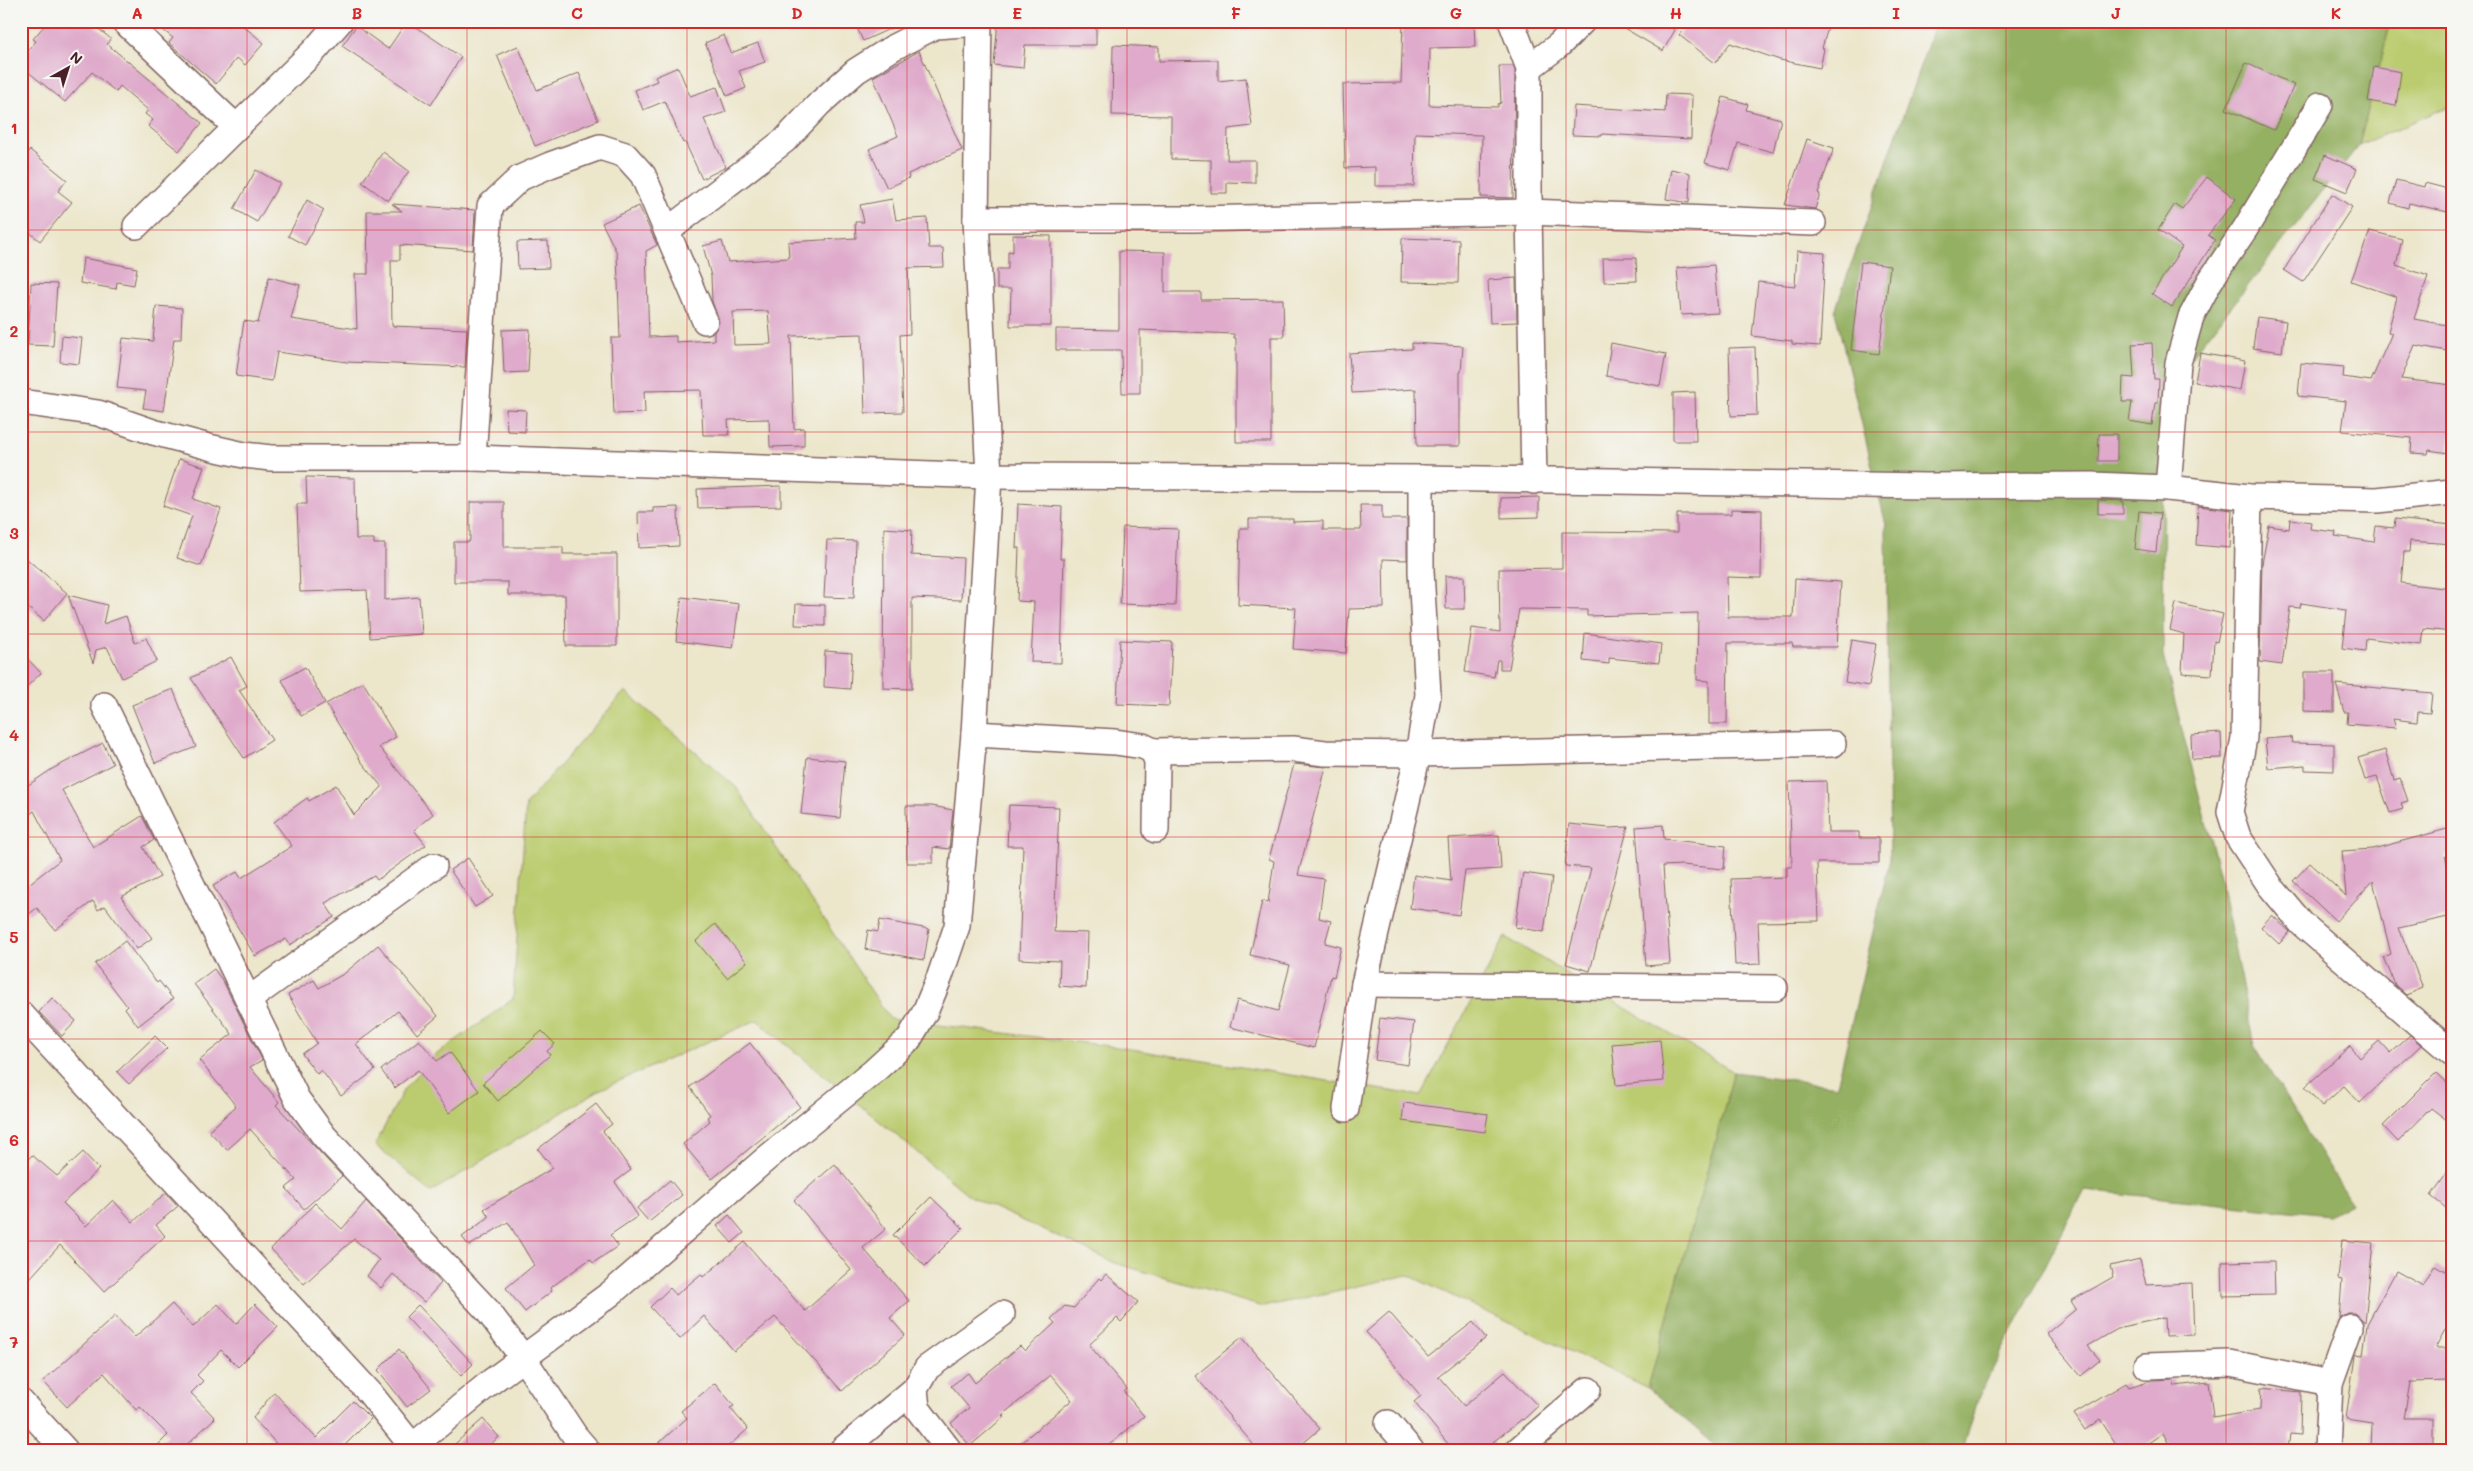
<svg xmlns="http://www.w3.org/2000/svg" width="2473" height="1471" viewBox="0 0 2473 1471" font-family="Mali,sans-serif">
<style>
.green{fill:#bbcc6f;stroke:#82764d}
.forest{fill:#94b062;stroke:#6f6846}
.building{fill:#dfaacb;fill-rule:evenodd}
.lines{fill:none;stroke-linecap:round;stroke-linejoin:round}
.minor-casing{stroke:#836563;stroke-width:28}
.minor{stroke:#fff;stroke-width:25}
.grid{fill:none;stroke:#d62828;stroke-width:1;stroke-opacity:0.55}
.neatline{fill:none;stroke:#d62828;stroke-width:2}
.grid-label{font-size:16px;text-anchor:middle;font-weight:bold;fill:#d62828}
</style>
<rect width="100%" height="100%" fill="#f6f6f2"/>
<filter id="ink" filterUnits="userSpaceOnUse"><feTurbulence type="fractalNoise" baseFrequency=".02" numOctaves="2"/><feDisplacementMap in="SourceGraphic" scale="10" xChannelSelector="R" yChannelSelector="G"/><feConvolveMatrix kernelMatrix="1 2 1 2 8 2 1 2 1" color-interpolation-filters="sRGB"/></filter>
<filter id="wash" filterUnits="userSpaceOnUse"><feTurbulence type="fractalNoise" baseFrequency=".0096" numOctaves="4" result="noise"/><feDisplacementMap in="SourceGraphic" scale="20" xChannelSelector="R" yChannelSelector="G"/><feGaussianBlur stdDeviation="1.12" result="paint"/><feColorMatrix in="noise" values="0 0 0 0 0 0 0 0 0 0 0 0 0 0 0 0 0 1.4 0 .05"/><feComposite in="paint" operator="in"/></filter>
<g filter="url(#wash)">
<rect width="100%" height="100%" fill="#ece6cb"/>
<!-- green -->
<g class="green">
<path d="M2391,21h61v84l-93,40z"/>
<path d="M625,691l111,96 154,232 227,28 304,49 84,-159 229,135 -86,316 -240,-113 -145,32 -148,-44 -144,-66 -214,-177 -158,70 -168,102 -56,-47 29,-56 33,-35 76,-55 13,-195z"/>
</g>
<!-- forest -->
<path class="forest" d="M1936,21h455l-32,124 -195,247 -1,264 57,220 34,170 97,157 -22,12 -245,-25 -105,206 -16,54h-242l-73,-62 86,-316 103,14 53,-227 -4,-334 -51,-214z"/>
<g id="blocks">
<!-- building -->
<g class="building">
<path d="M48,21h41l22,18 -4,5 95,79 -23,28 -31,-25 5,-6 -8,-6 3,-4 -28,-24 -4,6 -24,-20 -27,30 -44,-36v-6l15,-19 -3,-2z"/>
<path d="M152,21h85l27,22 -19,22 -8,-7 -21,26 -47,-41 4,-5z"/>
<path d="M407,21l54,36 -30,48 -89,-59 14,-20 32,23z"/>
<path d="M854,21h53l-44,20z"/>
<path d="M998,21h98v24h-71l-2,23 -29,-3z"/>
<path d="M1403,21h71l1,26 -45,1 -1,57 69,2v-3l3,-1 -2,-37h14l2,5 -2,127 -32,-1 1,-62 -67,-2 -1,53h-39v-19l-30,1 -2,-84 58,-1z"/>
<path d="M1612,21h48l15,9 -12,21z"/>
<path d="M1690,21h140l-8,27 2,1 -4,19 -40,-8 -50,-17 -15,20 -36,-28z"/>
<path d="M724,35l7,18 27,-10 7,19 -26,9 7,17 -19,8 -22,-53z"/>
<path d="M1113,45l46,2v14l59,-1v21l28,-3 6,48 -24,3 -1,31h28v23l-28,-1v11h-16v-33l-40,-1v-43l-59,-1z"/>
<path d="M518,46l19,44 42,-17 19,47 -63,26 -38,-91z"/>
<path d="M919,51l43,99 -54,24 1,4 -22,10 -18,-39 29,-13 -25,-59z"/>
<path d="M2246,63l48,22 -20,45 -48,-21z"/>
<path d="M678,67l12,29 27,-9 9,25 -22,7 22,48 -24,12 -17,-37 -2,1 -18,-42 -22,9 -8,-20 22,-9 -2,-4z"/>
<path d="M2374,67l27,5 -5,34 -28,-5z"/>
<path d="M1666,94l26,1 -1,44 -89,-5v2l-30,-1 2,-29 91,6z"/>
<path d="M1723,97l25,7 -2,6 35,9 -8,33 -35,-9 -8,27 -25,-7z"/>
<path d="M1807,139l27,9 -16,45 2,1 -5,15 -30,-4z"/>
<path d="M30,150l37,30 -9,11 14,11 -32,39 -19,-16v-65z"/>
<path d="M383,152l26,19 -21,30 -26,-19z"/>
<path d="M2325,155l32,14 -10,23 -32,-13z"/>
<path d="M1671,169l19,4 -1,30 -23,-4z"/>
<path d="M256,170l24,13 -23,39 -23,-13z"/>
<path d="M2207,177l29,22 -28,36 7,5 -43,67 -20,-13 30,-47 -24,-17 17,-26 7,5z"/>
<path d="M2396,180l28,7 1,-4 27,7v23l-43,-10 -1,5 -18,-5z"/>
<path d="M2332,194l20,13 -49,75 -19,-12z"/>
<path d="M892,199l4,21 31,-2 2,30h14l1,19 -36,1 2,66 -10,1 3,77 -38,1 -3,-79 -71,2 3,93 10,-1v18l-34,1 -1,-28 -41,1 1,15h-26l-2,-45 -57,1 1,22 -31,1 -3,-76h9l-3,-85 -15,-30 37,-17 18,39 -11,6 3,86 27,-1v6l38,-2v-8l5,-10 -7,-21 -1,-25 -8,-30 19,-5 6,21 61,-4 -1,-16 68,-4 -1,-16h9l-4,-17zM768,311l3,33 -37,1 -1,-33z"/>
<path d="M307,200l17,10 -19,35 -17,-9z"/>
<path d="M392,204l83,6 -2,40 -73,-5v15h-9l1,66 75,3 -2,38 -118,-5 -70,-10 -5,29 -36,-5 8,-55 14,2 11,-46 31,8 -9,34 66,10 -2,-55h13l-1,-63h35z"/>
<path d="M2370,231l32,8 -6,26 32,11 -14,43 38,7v26l-37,-7 -14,34 51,6v41l-4,27 -19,-3 -1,4 -17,-1 1,-15 -70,-7 4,-30 -48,-5 3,-33 43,4 -1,10 28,4 21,-48 -4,-1 9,-35 -46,-16z"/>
<path d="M1013,235l38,1v90h-41l1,-37h-14v-20h11v-18l5,1z"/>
<path d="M1402,238l57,2 -1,43 -57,-1z"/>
<path d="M548,241l1,27 -31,1 -1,-27z"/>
<path d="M1119,251l46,1v40h36v8l82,-1 1,38h-13v105h-35v-104h-2v-4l-94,-4v63h-18l-1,-43h-65v-21l63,1z"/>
<path d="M1797,251l28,2 -5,93 -28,-2v-3l-40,-5 6,-54 37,4z"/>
<path d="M83,258l54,10 -3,17 -17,-3 -1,7 -36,-6z"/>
<path d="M1603,258h33l1,23 -33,1z"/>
<path d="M1861,262l29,4 -11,88 -28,-4z"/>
<path d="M1714,265l4,48 -37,2 -4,-47z"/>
<path d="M1516,278l1,44 -27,1 -2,-43z"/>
<path d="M31,283l26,1 -4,62 -25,-1z"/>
<path d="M156,306l26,2 -1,31h-7l-10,72 -21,-3 3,-17 -29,-3 6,-50 30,3z"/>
<path d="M2257,317l29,4 -4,31 -29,-4z"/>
<path d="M530,329l-2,43 -24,1 -2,-43z"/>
<path d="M62,336l20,2 -3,26 -19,-2z"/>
<path d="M1412,343l51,3 -2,26h-1v74h-43l-1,-57 -64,4 -3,-40 63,-4z"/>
<path d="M1611,343l55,11 -6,32 -54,-10z"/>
<path d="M2152,343l2,36h5l-1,24h-3l-3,22 -23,-4 3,-19h-10l1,-25 11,1 -2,-34z"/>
<path d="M1755,347l2,68 -26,1 -2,-68z"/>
<path d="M2200,353l45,8 -5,29 -45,-8z"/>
<path d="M1695,392l1,49h-23v-48z"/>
<path d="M506,409l20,1 -1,22 -18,-1z"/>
<path d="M2099,434h18v27h-19z"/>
<path d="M179,459l25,8 -11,32 28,10 -20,57 -24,-8 15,-42 -29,-10z"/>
<path d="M306,477l49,1 1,61h18v5h11v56l34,-3 3,37 -52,4 -3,-48 -67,2 -3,-88h10z"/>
<path d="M781,486v20l-83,2 -1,-19z"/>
<path d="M1539,497v20l-38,1v-20z"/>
<path d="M2098,500l25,1v13h-25z"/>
<path d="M470,502h34v45h59v7h54v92h-51l-1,-51h-57v-13h-54v-40h15l1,-3z"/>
<path d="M1018,504l44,3 -2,52h4l-3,104 -30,-1 3,-60 -17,-1 2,-53h-3z"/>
<path d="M1360,505h22v14h25v41l-24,-1 1,49 -35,1 -3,44 -53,-4 3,-41 -58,-3 2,-77h9v-9h44v3l30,-1v9h38z"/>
<path d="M2198,506l34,4 -2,38 -34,-3z"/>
<path d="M678,507l1,39 -40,2 -1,-36h15v-4z"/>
<path d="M1731,509l31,1 -1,68 -34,-1 1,40h65l2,-38 46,3 -4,65h-44l-1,-4h-64l-1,81h-18v-43l-12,-1 1,-67 -111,3v-6l-68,-1 -10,60h-9v-9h-3l-3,17 -29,-5 7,-44 28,4 -1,-63 63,-1v-36l115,1v-19h54z"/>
<path d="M2139,511l21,2 -4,39 -21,-3z"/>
<path d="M2290,519l21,3 -1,7 26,3 -1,4 39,6 2,-16 18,2 1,-9 57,6v19l-42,-3 -1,11h-5l-3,31 51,6v43l-28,-3 -2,16 -56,-7 -1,13 -23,-3 4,-38 -45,-7 -1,5 -10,-1 -8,58 -22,-3 2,-98 7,-38 20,3z"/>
<path d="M1123,527l55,2 -3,77 -55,-2z"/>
<path d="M884,528l28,2 -1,25 52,3 -2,42 -49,-2v91l-29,-1z"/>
<path d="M827,540l29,1 -2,57 -30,-1z"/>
<path d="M21,554l46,39 -23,28 -23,-19z"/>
<path d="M1445,576h19l1,33h-19z"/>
<path d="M68,595l39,10 -4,19 23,-8 9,27 11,-5 11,23 -35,17 -15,-31 -11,3 -3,13z"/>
<path d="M682,597l57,7 -6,44 -57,-7z"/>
<path d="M2176,603l47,11 -6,28 -3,-1 -2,34 -30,-2 2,-39 -14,-4z"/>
<path d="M796,604l29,1v21l-30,-1z"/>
<path d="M1585,633l76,11 -2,19 -50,-5v6l-26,-3z"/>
<path d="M1120,640l52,2 -3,64 -52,-2z"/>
<path d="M1852,640l24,4 -7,42 -24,-4z"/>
<path d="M825,651l27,2 -2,36 -26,-2z"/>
<path d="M21,652l20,21 -20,19z"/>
<path d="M231,657l16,29 -8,4 33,50 -28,18 -53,-80z"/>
<path d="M305,667l20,36 -24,13 -19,-36z"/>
<path d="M2304,672h30v40l-30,-1z"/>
<path d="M363,682l33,55 -17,10 54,67 -19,16 12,15 -49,35 -3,-4 -49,27 9,14 -44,28 -4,-6 -31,17 -42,-70 24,-14 4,6 51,-32 -18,-24 33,-24 2,3 27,-16 18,30 28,-28 -21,-26 -35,-57z"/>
<path d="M2336,684l96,9 -2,20 -12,-1 -1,10 -24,-3 3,9 -49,-4 1,-12h-4z"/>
<path d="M173,689l23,58 -41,16 -23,-58z"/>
<path d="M2221,733l1,25 -30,1 -1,-24z"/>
<path d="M2291,737l1,6 42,1v27l-29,-1v-5l-37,3 -3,-29z"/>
<path d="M103,743l10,21 -51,26 31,57 49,-31 12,24 -11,7 17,30 -39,20 31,41 -15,11 -32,-43 -7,4 -5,-9 -38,29 -18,-22 -8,6 -8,-9v-15l39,-30 -26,-49 -4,3 -9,-13v-11l31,-21z"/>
<path d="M2385,750l9,30 6,-2 8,23 -7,2 2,6 -13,4 -13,-36 -12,3 -7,-22z"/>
<path d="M807,757l38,4 -5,57 -39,-4z"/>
<path d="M1294,764l32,3 -28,108 26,4 -5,39 12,3 -6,22 16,4 -7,30 -3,-1 -17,72 -84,-21 7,-27 41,11 12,-46 -40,-10 12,-54 6,2 6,-42 -5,-2z"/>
<path d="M1826,781l2,51h31v6h20v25h-62l2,58 -61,1 2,42 -25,1 -4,-86 56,-2v-10h5l-3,-85z"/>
<path d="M1009,805l50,2 -5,125 34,1 -2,55 -27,-2 1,-25 -41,-2 4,-113h-16z"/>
<path d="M906,806h26l21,4 -4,39 -16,-2v16h-26z"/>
<path d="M1569,824l40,4 19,-1 -38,144 -24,-7 25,-96 -26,-2z"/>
<path d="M1663,825l1,14 62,7 -2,23 -42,-4 -19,1 7,98 -24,2 -10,-139z"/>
<path d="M2447,829l5,26 -7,1 7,27v33l-53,12 24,60 -17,7 -11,-10 -11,-28 7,-3 -18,-73 -37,40 -43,-40 17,-18 36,33 -4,-45 31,-2z"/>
<path d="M1499,835l2,34 -36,2 -6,44 -49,-7 4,-33 37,6 -3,-43z"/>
<path d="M468,858l25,38 -18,11 -25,-37z"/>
<path d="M1523,873l29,4 -8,55 -29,-5z"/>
<path d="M2272,915l18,17 -11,12 -18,-17z"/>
<path d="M880,920l49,9 -5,31 -59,-11 3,-19 10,2z"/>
<path d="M715,924l32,38 -20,16 -31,-37z"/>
<path d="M125,941l32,42 2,-2 14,18 -35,27 -13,-18 2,-2 -32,-42z"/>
<path d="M378,945l60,71 -21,18 -19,-23 -42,33 19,26 -34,26 -20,-26 -4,4 -15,-20 15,-11 -29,-48 26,-15 5,8 26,-15z"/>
<path d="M214,969l10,14 38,77 -12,7 29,35 -3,3 66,71 -38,33 -18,-21 10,-8 -46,-51 -23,21 -18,-19 27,-25 -37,-46 33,-26 -38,-50z"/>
<path d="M52,998l24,23 -14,15 -23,-24z"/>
<path d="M1380,1018l34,4 -6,43 -33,-5z"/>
<path d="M542,1031l13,13 -8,7 3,4 -52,46 -15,-18z"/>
<path d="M2410,1035l11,10 -61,58 -16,-17 -22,20 -17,-19 45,-41 10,12 19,-17 11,12z"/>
<path d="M155,1036l12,12 -38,36 -12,-12z"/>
<path d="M419,1040l18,21 13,-9 29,39 -30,22 -31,-43 -23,18 -14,-18z"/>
<path d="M1660,1040l4,41 -48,4 -4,-41z"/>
<path d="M750,1043l50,64 -88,72 -29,-35 27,-23 -3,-4 3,-2 -20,-28z"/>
<path d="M2436,1073l16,15v36l-21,-16 -33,34 -15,-16z"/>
<path d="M1404,1103l84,11 -3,18 -83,-11z"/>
<path d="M596,1104l16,20 -9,7 28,39 -16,12 23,34 -28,19 8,11 -25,17 -3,-4 -40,29 2,3 -27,21 -19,-24 28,-23 -26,-43 -39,24 -7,-9 27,-20 -5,-8 69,-41 -15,-19z"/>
<path d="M83,1152l16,17 -36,34 23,23 27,-26 20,22 33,-29 12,13 -22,19 9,11 -61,56 -44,-47 -39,43v-120l11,-13 25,21z"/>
<path d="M835,1164l51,65 -23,19 46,53 -19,17 15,17 -63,56 -67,-74 -41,34 -30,-35 -24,23 -30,-32 20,-19 6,7 25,-21 2,3 42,-35 60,69 46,-41 -57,-70z"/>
<path d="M2452,1166v47l-21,-17z"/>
<path d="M670,1180l12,15 -33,27 -12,-14z"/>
<path d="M931,1197l32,31 -38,38 -32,-31z"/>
<path d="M366,1201l75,82 -17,19 -31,-28 -12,14 -14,-12 12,-16 -25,-21 -50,45 -33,-35 44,-46 27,26z"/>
<path d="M729,1215l15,18 -12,10 -15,-17z"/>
<path d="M2342,1240l31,3 -8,79 -11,-9h-7l-8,5 3,-38 -4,-1z"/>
<path d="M2140,1259l6,26 46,-2 2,52 -29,1 -1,-18 -43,9 -33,19 12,14 -19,16 -35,-42 30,-25 -5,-8 42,-24 -3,-11z"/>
<path d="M2274,1261l1,34 -52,1 -1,-34z"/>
<path d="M2435,1265l17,10v42l-17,31h17v33l-42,1 -6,36h29v30l-42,-1v3h-20l1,-27 -26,-4 9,-63 1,-2 7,1 4,-31 29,-53 27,15z"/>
<path d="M1106,1274l32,28 -17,20 -4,-4 -28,27 38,44 -3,3 20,24 -41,34h-91l60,-50 -21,-25 -49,40 2,2 -34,29 -19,-23 18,-15 -18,-22 17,-13 7,10 45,-37 5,5 30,-28 -4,-4 14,-13 9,2 25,-30 2,2z"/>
<path d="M172,1304l21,23 25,-23 18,20 19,-20 23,23 -40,40 -17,-17 -24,25 6,6 -12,12 24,25 -34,32h-28l15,-15 -28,-28 -4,3 -32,-37 -37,34 -24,-26 72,-65 20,21z"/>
<path d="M418,1305l55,59 -12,12 -55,-59z"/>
<path d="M1389,1312l39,45 45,-35 13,16 -48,38 26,30 41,-34 33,34 -15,14 -1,-1 -29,23 6,8h-46l-39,-48 7,-6 -55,-64z"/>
<path d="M1242,1337l78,92 -25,21h-37l-63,-74z"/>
<path d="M399,1349l32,40 -24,18 -29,-37z"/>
<path d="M2173,1379l2,7 34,-4 4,36 47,-8 1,-22 40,4 -1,43 -10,-1 -2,16h-116l-9,-17 -25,17h-18l-20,-31 -15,11 -11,-16 52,-31 3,4 23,-7z"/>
<path d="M715,1383l19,23 -4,2 18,21 -24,21h-33l-5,-7 -8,7h-27l36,-32 -6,-7z"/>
<path d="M274,1392l42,46 37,-37 18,18 -31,31h-58l-29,-32z"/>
<path d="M483,1419l16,18 -15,13h-36z"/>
</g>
</g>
</g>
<g filter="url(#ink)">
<use href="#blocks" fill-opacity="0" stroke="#836563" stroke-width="1"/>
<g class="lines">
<!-- minor casing -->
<g class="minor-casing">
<g id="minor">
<path d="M124,21l112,106"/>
<path d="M1511,21l18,47v144l5,269"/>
<path d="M1529,68l30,-23 24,-24"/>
<path d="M976,219h217l336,-7 284,11"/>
<path d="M136,226l178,-175 26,-30"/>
<path d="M667,231l118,-91 35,-37 36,-32 38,-24 41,-21 44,-3"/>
<path d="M21,402l77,11 55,19 60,16 31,7 27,3h202l516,18 432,2 505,8 166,-1 76,3 81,9 128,3 75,-8"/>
<path d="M473,458l17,-252 30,-28 30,-13 50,-18 25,8 18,20 62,146"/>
<path d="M2168,488l10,-125 13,-46 19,-36 35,-52 75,-124"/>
<path d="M2249,497l-5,241 -14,74 8,25 33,50 31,37 150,129"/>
<path d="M104,705l193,394 27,37 163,174 37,49 51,77 12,14"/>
<path d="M974,734l141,8 28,4 10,5 4,10 -1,69"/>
<path d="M1153,751l140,-2 32,4 93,1 415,-10"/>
<path d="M1364,984l411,4"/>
<path d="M248,1000l186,-134"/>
<path d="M21,1014l348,378 43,54"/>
<path d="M1346,1109l18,-125 54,-230 10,-59 -7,-124v-93"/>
<path d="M2147,1366l83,-3 100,20"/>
<path d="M21,1402l44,48"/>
<path d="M1388,1423l23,27"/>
<path d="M408,1450l84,-69 118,-87 157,-136 106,-86 36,-33 16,-27 15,-36 17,-50 17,-192 15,-258 -13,-257 3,-198"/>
<path d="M842,1450l73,-61"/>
<path d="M949,1450l-32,-42 -2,-19 12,-21 75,-54"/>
<path d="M1518,1450l70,-60"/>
<path d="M2327,1450l3,-67 20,-56"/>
</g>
</g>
<!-- minor -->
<use href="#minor" class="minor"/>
</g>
</g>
<!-- grid -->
<path class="grid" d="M247,21v1429M467,21v1429M687,21v1429M907,21v1429M1127,21v1429M1346,21v1429M1566,21v1429M1786,21v1429M2006,21v1429M2226,21v1429M21,230h2431M21,432h2431M21,634h2431M21,837h2431M21,1039h2431M21,1241h2431"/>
<!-- margin -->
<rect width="2473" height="1471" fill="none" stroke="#f6f6f2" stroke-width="55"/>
<!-- north arrow -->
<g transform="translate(68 68) rotate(39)" stroke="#f6f6f2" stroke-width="4" paint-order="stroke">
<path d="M0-4L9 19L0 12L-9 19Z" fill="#4a1f2b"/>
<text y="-8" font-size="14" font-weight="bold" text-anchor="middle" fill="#4a1f2b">N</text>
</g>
<rect x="28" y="28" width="2418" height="1416" class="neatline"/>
<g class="grid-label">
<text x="137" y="19">A</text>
<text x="357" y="19">B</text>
<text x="577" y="19">C</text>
<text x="797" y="19">D</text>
<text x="1017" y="19">E</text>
<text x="1236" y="19">F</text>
<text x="1456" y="19">G</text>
<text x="1676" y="19">H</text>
<text x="1896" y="19">I</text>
<text x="2116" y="19">J</text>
<text x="2336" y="19">K</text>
<text x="14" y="134">1</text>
<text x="14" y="337">2</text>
<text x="14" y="539">3</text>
<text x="14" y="741">4</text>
<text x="14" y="943">5</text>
<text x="14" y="1146">6</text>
<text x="14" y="1348">7</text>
</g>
</svg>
